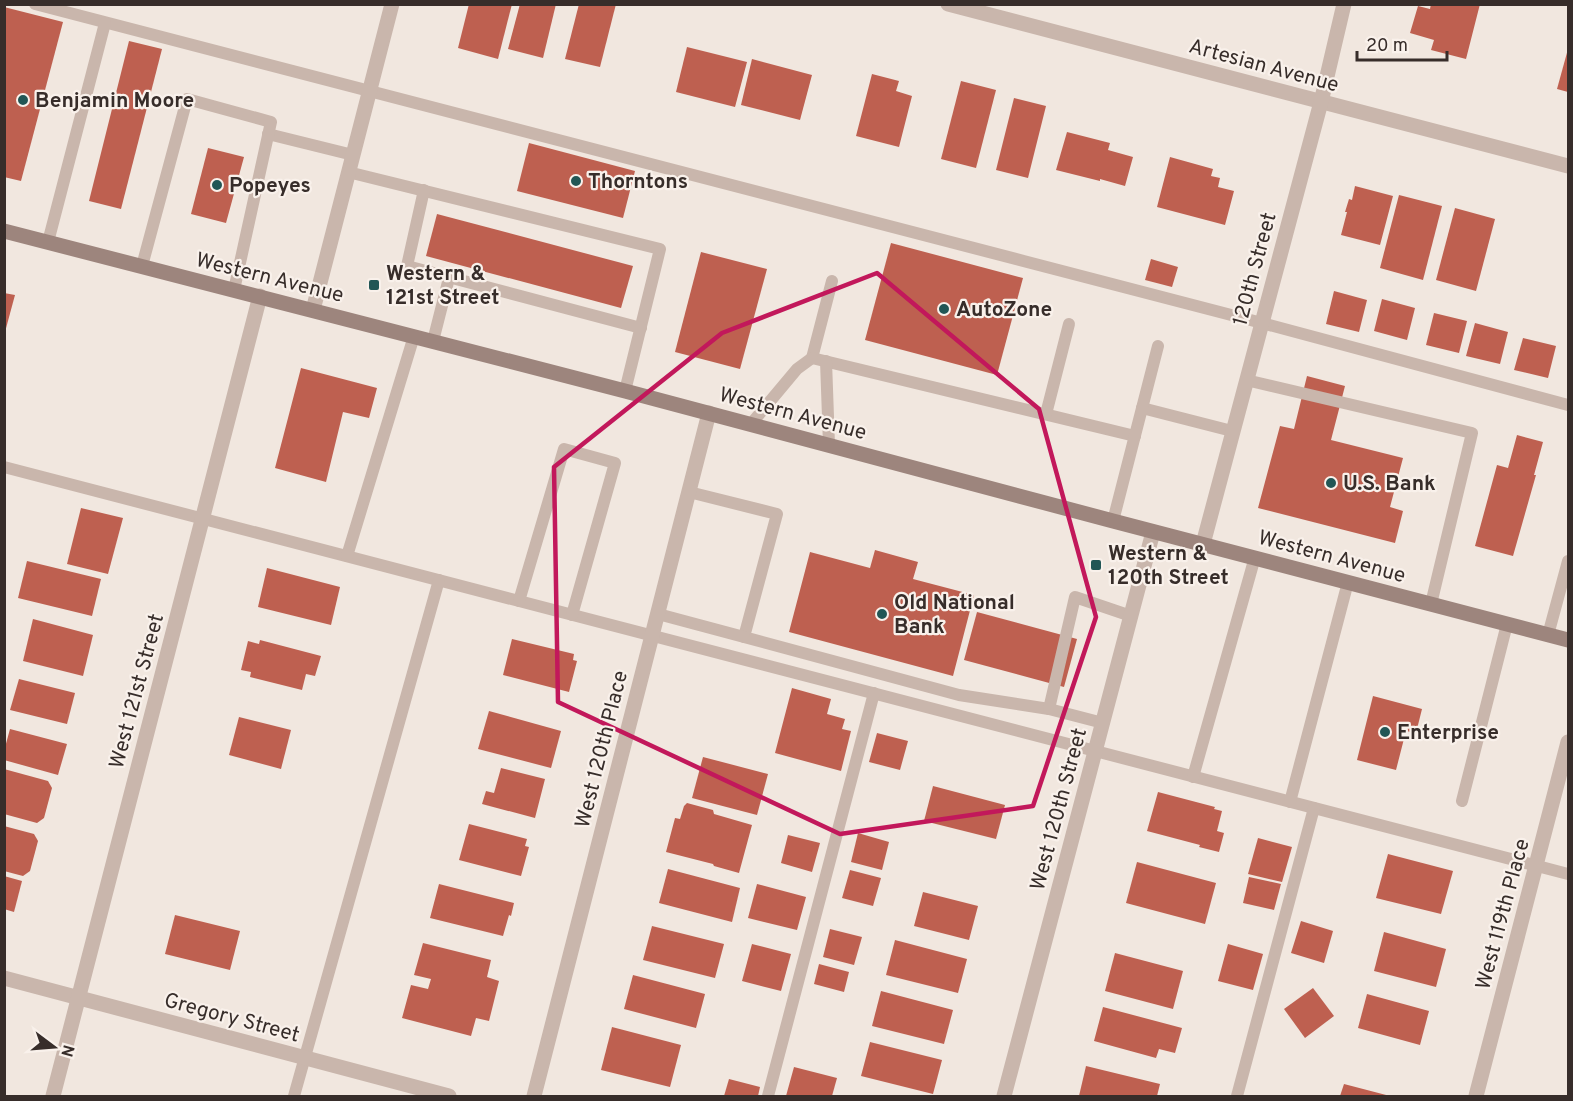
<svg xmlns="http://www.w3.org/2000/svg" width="1573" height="1101" viewBox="0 0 1573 1101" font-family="Overpass,sans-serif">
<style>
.building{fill:#be6050}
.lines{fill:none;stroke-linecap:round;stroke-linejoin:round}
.service{stroke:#c9b6ac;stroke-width:12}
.minor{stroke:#c9b6ac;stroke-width:15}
.secondary{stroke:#9d857d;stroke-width:15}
.marked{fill:none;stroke:#c2185b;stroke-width:4.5;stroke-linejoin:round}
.poi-dot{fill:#225655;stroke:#f9f1eb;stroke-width:2}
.labels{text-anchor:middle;stroke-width:4.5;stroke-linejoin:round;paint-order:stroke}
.street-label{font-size:21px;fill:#372d2a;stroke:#f9f1eb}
.poi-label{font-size:21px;font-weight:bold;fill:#372d2a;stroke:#f9f1eb;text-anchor:start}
</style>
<rect width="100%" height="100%" fill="#f1e7df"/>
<!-- building -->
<g class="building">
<path d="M469,4h43l-14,55 -40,-11z"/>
<path d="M520,4h36l-13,54 -35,-9z"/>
<path d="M579,4h37l-16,63 -35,-8z"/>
<path d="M1431,4h49l-14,55 -35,-9 3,-10 -24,-7 8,-27 12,3z"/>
<path d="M4,7l59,15 -42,159 -17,-4z"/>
<path d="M129,41l33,8 -41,160 -32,-8z"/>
<path d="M687,47l60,15 -12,45 -59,-15z"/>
<path d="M1568,49v43l-11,-3z"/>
<path d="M752,59l60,16 -12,45 -59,-15z"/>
<path d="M872,74l27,7 -3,10 16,5 -13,51 -43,-11z"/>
<path d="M961,81l35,9 -20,78 -35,-9z"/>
<path d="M1014,98l32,8 -18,72 -32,-8z"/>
<path d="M1067,132l43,11 -2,7 25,7 -8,29 -25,-7v2l-44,-11z"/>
<path d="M529,143l106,28 -12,47 -106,-27z"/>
<path d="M208,148l36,9 -18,66 -35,-9z"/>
<path d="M1170,157l43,12 -2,7 9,2 -2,9 16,4 -9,34 -68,-18z"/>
<path d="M1355,186l38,10 -13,49 -39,-10 6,-23h-2l4,-13 3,1z"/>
<path d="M1399,195l43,11 -19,74 -43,-12z"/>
<path d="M1455,208l40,11 -19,72 -40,-11z"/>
<path d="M437,214l196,52 -12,42 -195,-52z"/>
<path d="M891,243l132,35 -26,97 -132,-35z"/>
<path d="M701,252l66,17 -27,100 -65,-17z"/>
<path d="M1151,259l27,8 -6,20 -27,-7z"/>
<path d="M1334,291l33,9 -8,32 -33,-8z"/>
<path d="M4,293l11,2 -10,37h-1z"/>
<path d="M1382,299l33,9 -8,32 -33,-9z"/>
<path d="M1434,313l33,8 -8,32 -33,-8z"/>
<path d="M1475,323l33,9 -8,32 -34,-8z"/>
<path d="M1523,338l33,8 -8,32 -34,-8z"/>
<path d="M301,368l76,20 -8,30 -26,-6 -17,70 -51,-14z"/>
<path d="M1307,376l38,10 -14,54 72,18 -13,49 13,4 -8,32 -137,-35 22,-82 14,3z"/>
<path d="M1517,435l26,7 -9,33h2l-23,81 -38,-10 22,-81 11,3z"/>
<path d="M81,508l42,10 -15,56 -41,-10z"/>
<path d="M875,550l43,12 -5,17 61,16 -21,81 -164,-44 21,-80 60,16z"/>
<path d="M27,561l74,18 -9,37 -74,-18z"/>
<path d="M267,568l73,19 -9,38 -73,-18z"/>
<path d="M977,612l100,27 -13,48 -100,-27z"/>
<path d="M33,619l60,16 -10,41 -60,-15z"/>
<path d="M512,639l62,15 -1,6 4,1 -8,31 -66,-17z"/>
<path d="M260,640l61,16 -6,20 -9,-2 -4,16 -52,-13 1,-5 -10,-2 7,-29 11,3z"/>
<path d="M19,679l56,14 -8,31 -57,-14z"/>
<path d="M792,688l39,11 -4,15 18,5 -3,10 9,2 -10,40 -66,-18z"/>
<path d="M1373,696l49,13 -6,24 -10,-2 -10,39 -39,-10z"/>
<path d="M489,711l72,20 -10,37 -73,-19z"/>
<path d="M239,717l52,13 -10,39 -52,-14z"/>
<path d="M10,729l57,15 -9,31 -54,-15v-9z"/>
<path d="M877,733l31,8 -8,29 -31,-8z"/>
<path d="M703,757l65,17 -11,41 -65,-17z"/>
<path d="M501,768l44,11 -10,39 -53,-14 4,-13 8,2z"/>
<path d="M4,769l44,12 4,7 -8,30 -7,5 -33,-9z"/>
<path d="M933,786l72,19 -9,34 -72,-18z"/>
<path d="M1158,792l57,15 -1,2 8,2 -5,20 7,2 -5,19 -20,-5 1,-2 -53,-14z"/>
<path d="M687,803l26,7 1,4 38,11 -13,48 -25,-7 -1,-2 -47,-12 9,-34 5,1 4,-13z"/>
<path d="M469,824l58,15 -2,7 4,1 -8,29 -62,-16z"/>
<path d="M4,826l30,8 4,7 -8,30 -7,5 -19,-5z"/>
<path d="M858,833l31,9 -7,28 -31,-8z"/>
<path d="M788,835l32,8 -8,29 -31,-9z"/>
<path d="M1258,838l34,9 -10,35 -34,-8z"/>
<path d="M1388,854l65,17 -12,43 -65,-16z"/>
<path d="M1137,862l79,21 -11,41 -79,-21z"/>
<path d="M668,869l72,19 -8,34 -73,-19z"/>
<path d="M850,870l31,8 -8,28 -31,-8z"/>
<path d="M4,876l18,5 -8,31 -10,-3z"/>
<path d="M1249,877l32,7 -7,26 -31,-7z"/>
<path d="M439,884l75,19 -3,13 -2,-1 -6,21 -73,-18z"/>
<path d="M757,884l49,13 -9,33 -49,-12z"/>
<path d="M923,892l55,14 -9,34 -55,-14z"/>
<path d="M175,915l65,16 -10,39 -65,-16z"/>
<path d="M1301,921l32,10 -9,32 -33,-10z"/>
<path d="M652,926l72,18 -9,34 -72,-18z"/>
<path d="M830,929l32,8 -8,28 -31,-8z"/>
<path d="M1384,932l62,17 -10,38 -62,-16z"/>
<path d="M895,940l72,19 -9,34 -72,-18z"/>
<path d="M423,943l68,17 -4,17 12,4 -10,40 -13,-3 -5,18 -69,-18 9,-33 17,4 3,-10 -17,-4z"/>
<path d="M752,944l39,10 -10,37 -39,-10z"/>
<path d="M1228,944l35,10 -10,36 -35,-9z"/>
<path d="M1115,953l68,18 -10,38 -68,-18z"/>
<path d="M819,964l30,8 -5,20 -30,-8z"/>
<path d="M633,975l72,19 -9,34 -72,-19z"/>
<path d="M1313,988l21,28 -29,22 -21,-29z"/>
<path d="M881,991l72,19 -9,34 -72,-18z"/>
<path d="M1367,994l62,17 -9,34 -62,-17z"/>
<path d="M1103,1007l79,21 -7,25 -16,-4 -3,9 -62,-17z"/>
<path d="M612,1027l69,18 -11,42 -69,-17z"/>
<path d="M870,1042l72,18 -9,34 -72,-18z"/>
<path d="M1086,1066l74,18 -3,12h-78z"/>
<path d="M794,1067l43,11 -5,18h-46z"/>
<path d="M729,1079l31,8 -2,9h-34z"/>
<path d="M1344,1084l46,12h-50z"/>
</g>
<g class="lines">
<!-- service -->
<g class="service">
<path d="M35,4l1227,319 306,82"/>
<path d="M268,134l85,21"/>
<path d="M348,172l312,77 -35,142"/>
<path d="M424,190l-17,76 234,62"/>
<path d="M48,242l57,-219"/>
<path d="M142,266l45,-167 84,23 -37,168"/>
<path d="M832,281l-20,77 323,78"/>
<path d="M433,341l16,-63"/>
<path d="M826,361l3,84"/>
<path d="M1246,380l226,53 -41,171"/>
<path d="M1142,408l90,23"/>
<path d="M1046,414l23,-90"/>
<path d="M751,424l46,-55 15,-11"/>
<path d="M4,467l1564,407"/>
<path d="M689,492l88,22 -33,123 215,58 90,14 54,14"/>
<path d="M1113,521l45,-175"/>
<path d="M347,556l67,-220"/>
<path d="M519,601l45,-152 51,14 -43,152"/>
<path d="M658,614l86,23"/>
<path d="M1548,635l20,-74"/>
<path d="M1049,709l26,-112 56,19"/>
<path d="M1193,777l62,-220"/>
<path d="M1462,801l45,-177"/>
<path d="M1290,802l58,-220"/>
<path d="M294,1096l145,-516"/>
<path d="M768,1096l106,-403"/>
<path d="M1237,1096l77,-288"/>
</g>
<!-- minor -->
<g class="minor">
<path d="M948,4l620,162"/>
<path d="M313,310l79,-306"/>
<path d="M1203,544l118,-442 23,-98"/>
<path d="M4,978l445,118"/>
<path d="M53,1096l207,-800"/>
<path d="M534,1096l175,-683"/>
<path d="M1004,1096l149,-564"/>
<path d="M1476,1096l92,-354"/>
</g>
<!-- secondary -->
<path class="secondary" d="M4,231l621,160 488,130 455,119"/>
</g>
<!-- marked area -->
<path class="marked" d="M877,273l162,136 57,208 -63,189 -193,28 -282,-132 -4,-235 168,-134z"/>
<!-- markers -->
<g class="poi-dot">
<circle cx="23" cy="100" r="6"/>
<circle cx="576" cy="181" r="6"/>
<circle cx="217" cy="185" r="6"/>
<rect x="368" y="279" width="12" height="12" rx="3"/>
<circle cx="944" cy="309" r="6"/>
<circle cx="1331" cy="483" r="6"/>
<rect x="1090" y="559" width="12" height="12" rx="3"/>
<circle cx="882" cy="614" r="6"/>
<circle cx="1385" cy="732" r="6"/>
</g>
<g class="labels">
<!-- street labels -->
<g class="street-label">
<text transform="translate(1264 65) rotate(15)" y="7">Artesian Avenue</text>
<text transform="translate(1254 269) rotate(-75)" y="7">120th Street</text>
<text transform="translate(270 277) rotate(14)" y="7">Western Avenue</text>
<text transform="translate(793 413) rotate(15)" y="7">Western Avenue</text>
<text transform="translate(1332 556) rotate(15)" y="7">Western Avenue</text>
<text transform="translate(136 691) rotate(-75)" y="7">West 121st Street</text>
<text transform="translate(601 749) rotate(-76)" y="7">West 120th Place</text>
<text transform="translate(1058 809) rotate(-75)" y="7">West 120th Street</text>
<text transform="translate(1502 914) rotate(-75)" y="7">West 119th Place</text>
<text transform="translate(232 1017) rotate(15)" y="7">Gregory Street</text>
</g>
<!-- poi labels -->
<g class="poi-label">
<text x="35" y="107">Benjamin Moore</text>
<text x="588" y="188">Thorntons</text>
<text x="229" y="192">Popeyes</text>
<text x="386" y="280">Western &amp;<tspan x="386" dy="24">121st Street</tspan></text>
<text x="956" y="316">AutoZone</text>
<text x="1343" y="490">U.S. Bank</text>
<text x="1108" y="560">Western &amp;<tspan x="1108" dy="24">120th Street</tspan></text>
<text x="894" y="609">Old National<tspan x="894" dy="24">Bank</tspan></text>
<text x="1397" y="739">Enterprise</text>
</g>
</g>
<!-- border -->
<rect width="1573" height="1101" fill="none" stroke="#372d2a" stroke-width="12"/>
<!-- north arrow -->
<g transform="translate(54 1047) rotate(106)" stroke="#f9f1eb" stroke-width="4.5" paint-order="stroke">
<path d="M0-4.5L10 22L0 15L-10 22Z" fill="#372d2a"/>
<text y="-9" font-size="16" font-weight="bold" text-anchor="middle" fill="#372d2a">N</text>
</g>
<!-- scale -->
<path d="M1357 51v9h90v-9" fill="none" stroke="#372d2a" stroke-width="3"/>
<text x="1366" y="51" font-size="18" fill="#372d2a" stroke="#f9f1eb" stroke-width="4.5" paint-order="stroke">20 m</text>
</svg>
